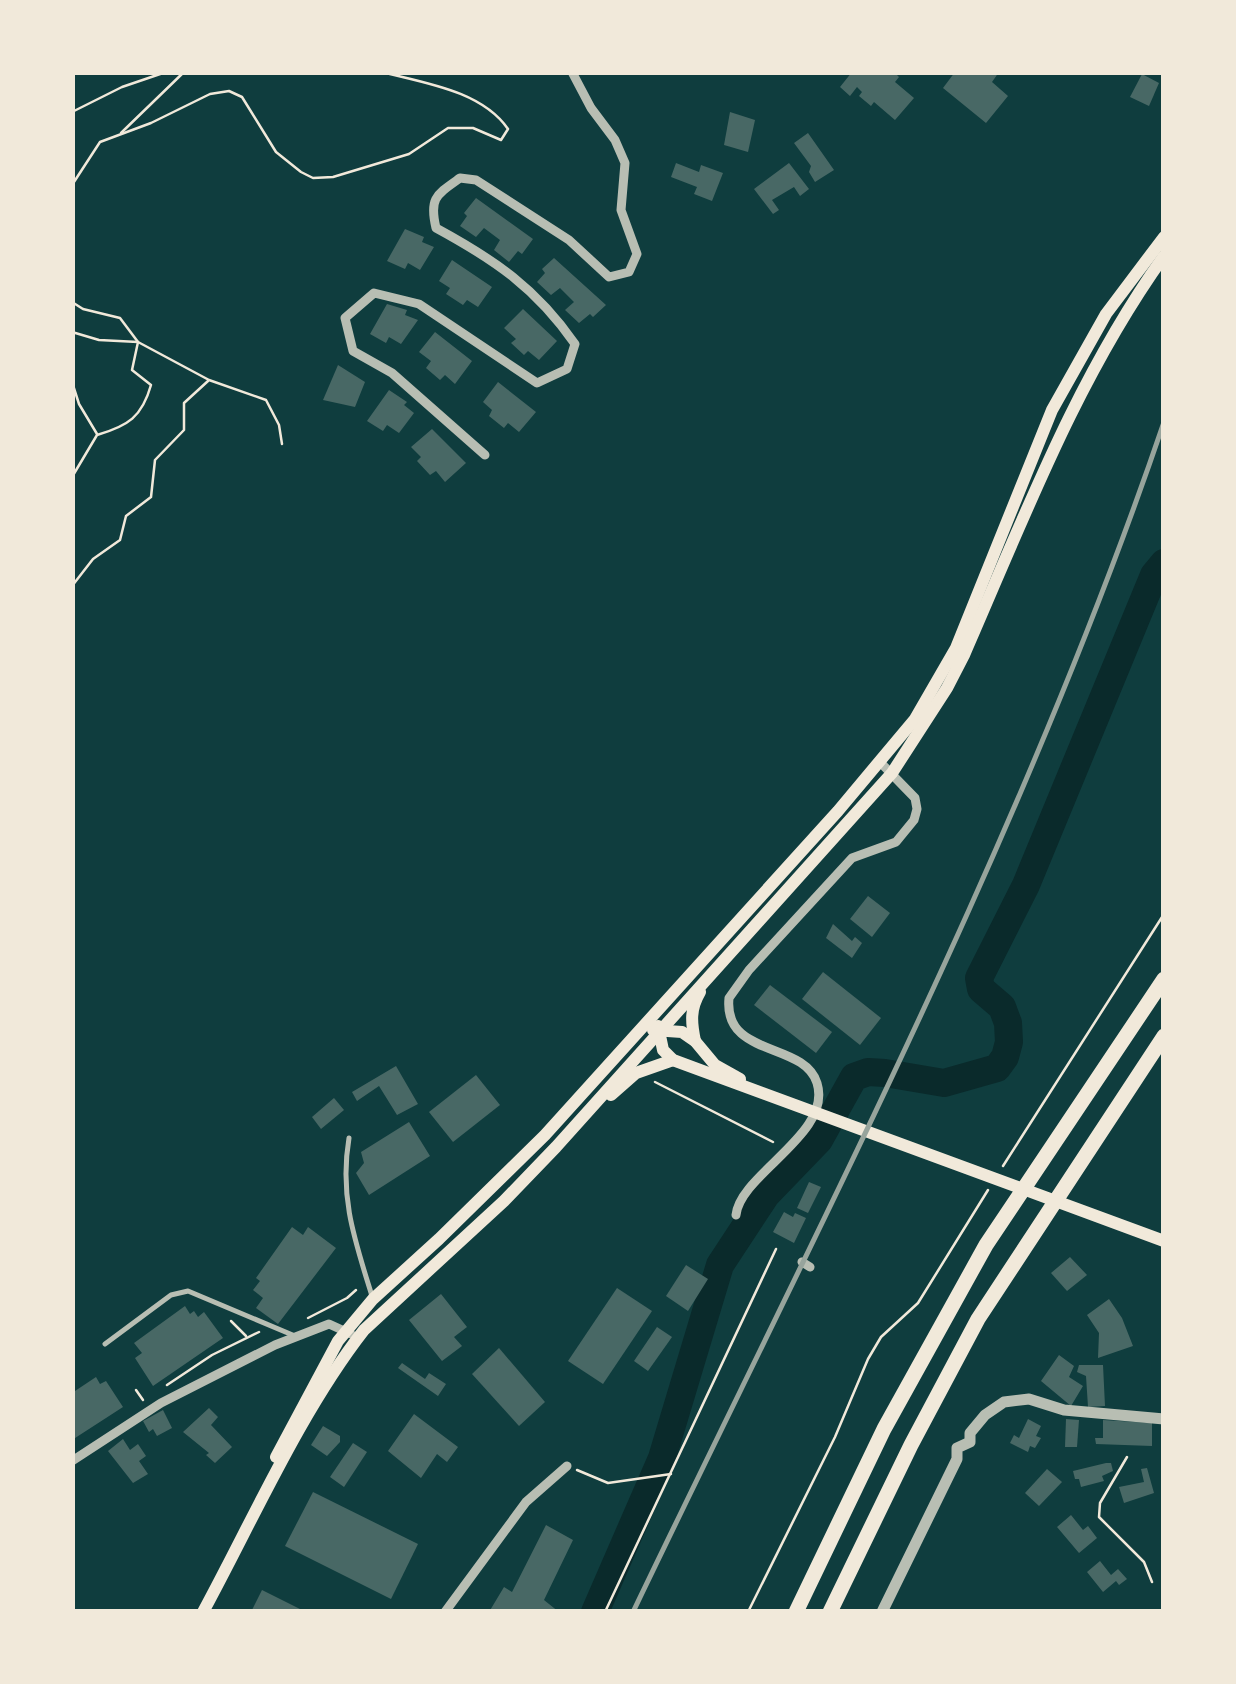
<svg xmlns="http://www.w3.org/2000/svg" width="1236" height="1684" viewBox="0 0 1236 1684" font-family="Spectral,serif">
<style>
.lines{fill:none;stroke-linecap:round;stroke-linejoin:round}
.river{stroke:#0a2a2b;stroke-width:28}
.building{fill:#486865}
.path{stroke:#f1e9da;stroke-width:2.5}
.service{stroke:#b8beb3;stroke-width:5}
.minor{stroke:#b8beb3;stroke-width:9}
.tertiary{stroke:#b8beb3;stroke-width:11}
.secondary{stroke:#f1e9da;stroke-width:12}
.motorway{stroke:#f1e9da;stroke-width:15}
.rail{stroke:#97a49c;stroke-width:5}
</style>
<rect width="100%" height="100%" fill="#0f3d3e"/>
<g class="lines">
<!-- river -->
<path class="river" d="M595,1612l67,-154 58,-193 46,-70 53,-55 35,-63 14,-5 17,1 59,10 53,-15 8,-11 4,-15 -1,-19 -6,-16 -21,-18 -2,-11 47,-93 128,-310 10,-12"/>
</g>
<!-- building -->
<g class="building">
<path d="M852,72h42l5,5 -4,5 19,16 -19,22 -21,-18 -3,4 -12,-10 3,-4 -5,-5 -7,9 -10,-9z"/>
<path d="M955,72h44l-7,10 16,14 -22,27 -43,-35z"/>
<path d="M1142,74l17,9 -10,23 -19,-9z"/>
<path d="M730,112l25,8 -7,32 -24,-7z"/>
<path d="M808,133l26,37 -19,12 -6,-10 2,-6 -17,-23z"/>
<path d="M676,163l23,9 2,-7 22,8 -11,28 -18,-7 3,-7 -26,-10z"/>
<path d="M789,163l20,26 -9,7 -6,-9 -22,13 7,10 -6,4 -19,-25z"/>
<path d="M476,198l57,41 -11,15 -4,-3 -9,11 -15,-12 6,-10 -16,-12 -8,9 -16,-11 7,-10 -3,-3z"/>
<path d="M405,229l19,8 -2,5 12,5 -14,23 -12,-7 -3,6 -18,-8z"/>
<path d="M554,258l52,47 -13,12 -3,-3 -11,9 -14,-13 9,-8 -14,-14 -9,7 -14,-13 8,-9 -3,-4z"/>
<path d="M452,260l40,27 -14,20 -11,-7 -4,5 -17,-11 4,-6 -11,-7z"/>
<path d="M387,304l20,6 -2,5 13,5 -17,24 -12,-7 -3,6 -16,-9z"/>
<path d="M523,309l34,32 -18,19 -11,-9 -4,4 -13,-12 5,-4 -12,-11z"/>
<path d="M435,332l37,29 -17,23 -10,-9 -5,5 -14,-12 5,-7 -12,-9z"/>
<path d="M338,365l27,17 -10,25 -32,-7z"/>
<path d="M498,382l38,30 -17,20 -11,-9 -4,5 -15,-12 3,-6 -9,-8z"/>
<path d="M389,390l18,12 -3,3 10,8 -15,20 -12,-8 -4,6 -16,-10z"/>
<path d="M432,429l34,34 -21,19 -9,-11 -6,4 -13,-14 4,-4 -10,-10z"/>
<path d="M868,896l22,17 -18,24 -22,-18z"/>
<path d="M833,924l19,17 3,-4 7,6 -10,15 -26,-20z"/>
<path d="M823,972l58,46 -21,27 -58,-46z"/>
<path d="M770,985l62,47 -16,21 -62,-48z"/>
<path d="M396,1066l22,38 -21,11 -18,-29 -22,15 -5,-9z"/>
<path d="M476,1075l24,30 -47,37 -24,-30z"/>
<path d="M334,1098l10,12 -23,19 -9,-12z"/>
<path d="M409,1122l21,34 -61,39 -13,-22 8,-10 -3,-11z"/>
<path d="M809,1182l12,5 -13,26 -11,-5z"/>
<path d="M784,1212l9,5 2,-4 11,5 -12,25 -21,-11z"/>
<path d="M292,1227l11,8 5,-8 28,21 -58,76 -22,-16 7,-10 -10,-8 7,-9 -4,-3z"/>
<path d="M1070,1257l17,18 -20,16 -16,-18z"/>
<path d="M686,1265l22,14 -20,32 -22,-15z"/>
<path d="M617,1288l35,23 -49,73 -35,-23z"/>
<path d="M441,1294l26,33 -13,10 8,9 -20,15 -33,-41z"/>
<path d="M1109,1299l13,19 11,28 -35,12 1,-25 -12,-18z"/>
<path d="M185,1306l5,8 4,-3 4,6 6,-5 19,26 -70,48 -18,-28 7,-5 -8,-10z"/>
<path d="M657,1327l15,10 -24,34 -14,-10z"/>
<path d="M499,1348l46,54 -26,24 -47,-52z"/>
<path d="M1059,1355l15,11 -5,11 14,9 -12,20 -30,-25z"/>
<path d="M402,1363l23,16 4,-6 17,11 -8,12 -40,-28z"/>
<path d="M1079,1365h24l2,41 -17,1 -2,-31 -9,-4z"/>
<path d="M96,1377l4,7 6,-3 17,26 -51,33v-47z"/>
<path d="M209,1408l9,9 -7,8 21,22 -17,16 -9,-8 3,-2 -26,-21z"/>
<path d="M163,1410l9,18 -15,8 -4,-7 -4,3 -6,-11z"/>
<path d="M414,1414l44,33 -11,15 -10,-8 -16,24 -33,-27z"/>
<path d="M1028,1419l13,7 -5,10 5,2 -6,10 -5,-2 -2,6 -18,-9 4,-8 5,3z"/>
<path d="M1066,1419l13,1 -2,27h-12z"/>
<path d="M1103,1420l49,3v23l-56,-2 -1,-6h8z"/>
<path d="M323,1426l17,10v6l-13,14 -16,-11z"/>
<path d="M123,1439l7,11 8,-6 8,12 -7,5 9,13 -15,9 -25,-32z"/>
<path d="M353,1443l14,9 -23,35 -14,-10z"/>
<path d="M1106,1463h5l2,8 -11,5 2,5 -23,6 -2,-8h-4l-2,-8z"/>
<path d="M1147,1468l7,25 -30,10 -5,-16 25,-5 -3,-13z"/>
<path d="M1047,1469l15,13 -23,24 -14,-13z"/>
<path d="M313,1492l105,52 -27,55 -106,-53z"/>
<path d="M1071,1515l12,15 5,-4 9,12 -18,15 -22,-26z"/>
<path d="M546,1525l27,15 -29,60 15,12h-70l15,-25 8,5z"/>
<path d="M1100,1561l11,14 7,-6 9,10 -8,6 -3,-4 -13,11 -16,-20z"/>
<path d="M262,1590l44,22h-55z"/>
</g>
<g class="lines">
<!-- path -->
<g class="path">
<path d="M72,112l50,-25 44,-15"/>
<path d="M121,133l63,-61"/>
<path d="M72,185l28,-43 51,-19 59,-29 19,-3 13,6 34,55 25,20 12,6 20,-1 76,-23 39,-26h25l28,12 7,-11c-26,-38 -83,-46 -126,-57"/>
<path d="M72,302l11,7 37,9 18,24 71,38 57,20 13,25 3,19"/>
<path d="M72,332l27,8 39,2 -6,28 19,15c-9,32 -23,41 -54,50l-25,42"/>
<path d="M72,382l7,22 18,30"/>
<path d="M72,586l21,-27 27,-19 6,-24 25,-19 4,-37 29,-30v-27l24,-22"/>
<path d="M655,1082l118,60"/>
<path d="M1003,1166l161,-252"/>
<path d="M308,1318l39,-20 9,-8"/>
<path d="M231,1321l15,15"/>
<path d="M167,1385l45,-30 47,-23"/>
<path d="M136,1390l7,10"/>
<path d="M1127,1457l-27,46 -1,14 45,45 8,20"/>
<path d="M577,1470l31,13 63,-9"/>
<path d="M605,1612l171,-363"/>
<path d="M748,1612l87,-175 33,-78 13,-22 37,-34 70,-113"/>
</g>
<!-- service -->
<g class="service">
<path d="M349,1138c-10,59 6,103 23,158"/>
<path d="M105,1344l66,-49 17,-4 107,45"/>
</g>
<!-- minor -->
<g class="minor">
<path d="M485,455l-93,-82 -39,-22 -8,-33 29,-25 45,11 118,79 30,-14 8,-25c-39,-56 -80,-84 -139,-116 -7,-30 0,-33 24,-50l16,2 93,60 40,37 20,-5 8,-18 -16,-44 4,-47 -10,-23 -24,-32 -19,-36"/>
<path d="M736,1215c4,-41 97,-81 81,-132 -13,-42 -94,-25 -88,-85l20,-28 103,-112 44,-16 18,-22 3,-11 -2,-11 -35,-36"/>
<path d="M802,1262l8,5"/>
<path d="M72,1461l89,-58 114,-58 54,-21 22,10"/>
<path d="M445,1612l81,-110 41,-36"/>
</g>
<!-- tertiary -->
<path class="tertiary" d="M882,1612l75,-153v-11l13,-6v-9l15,-18 19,-13 25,-3 35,11 100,9"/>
<!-- secondary -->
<g class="secondary">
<path d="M658,1026l5,24 10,10 491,181"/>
<path d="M653,1030l29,2 13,9 20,24 25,14"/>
<path d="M695,1041c-4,-19 -5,-32 5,-49"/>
<path d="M611,1095l25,-22 37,-13"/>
<path d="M276,1457l62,-116 35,-42 66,-60 106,-104 293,-324 77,-92 41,-71 96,-238 54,-96 58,-77"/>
<path d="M203,1612c50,-92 97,-200 161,-282l140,-129 52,-54 336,-374 55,-85 17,-33c60,-137 112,-276 200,-399"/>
</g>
<!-- motorway -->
<g class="motorway">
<path d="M796,1612l88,-183 102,-184 178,-266"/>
<path d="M830,1612l81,-167 67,-126 186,-283"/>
</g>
<!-- rail -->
<path class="rail" d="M633,1612c188,-392 391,-778 531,-1190"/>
</g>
<!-- border -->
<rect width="1236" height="1684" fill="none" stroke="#f1e9da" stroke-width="150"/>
</svg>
